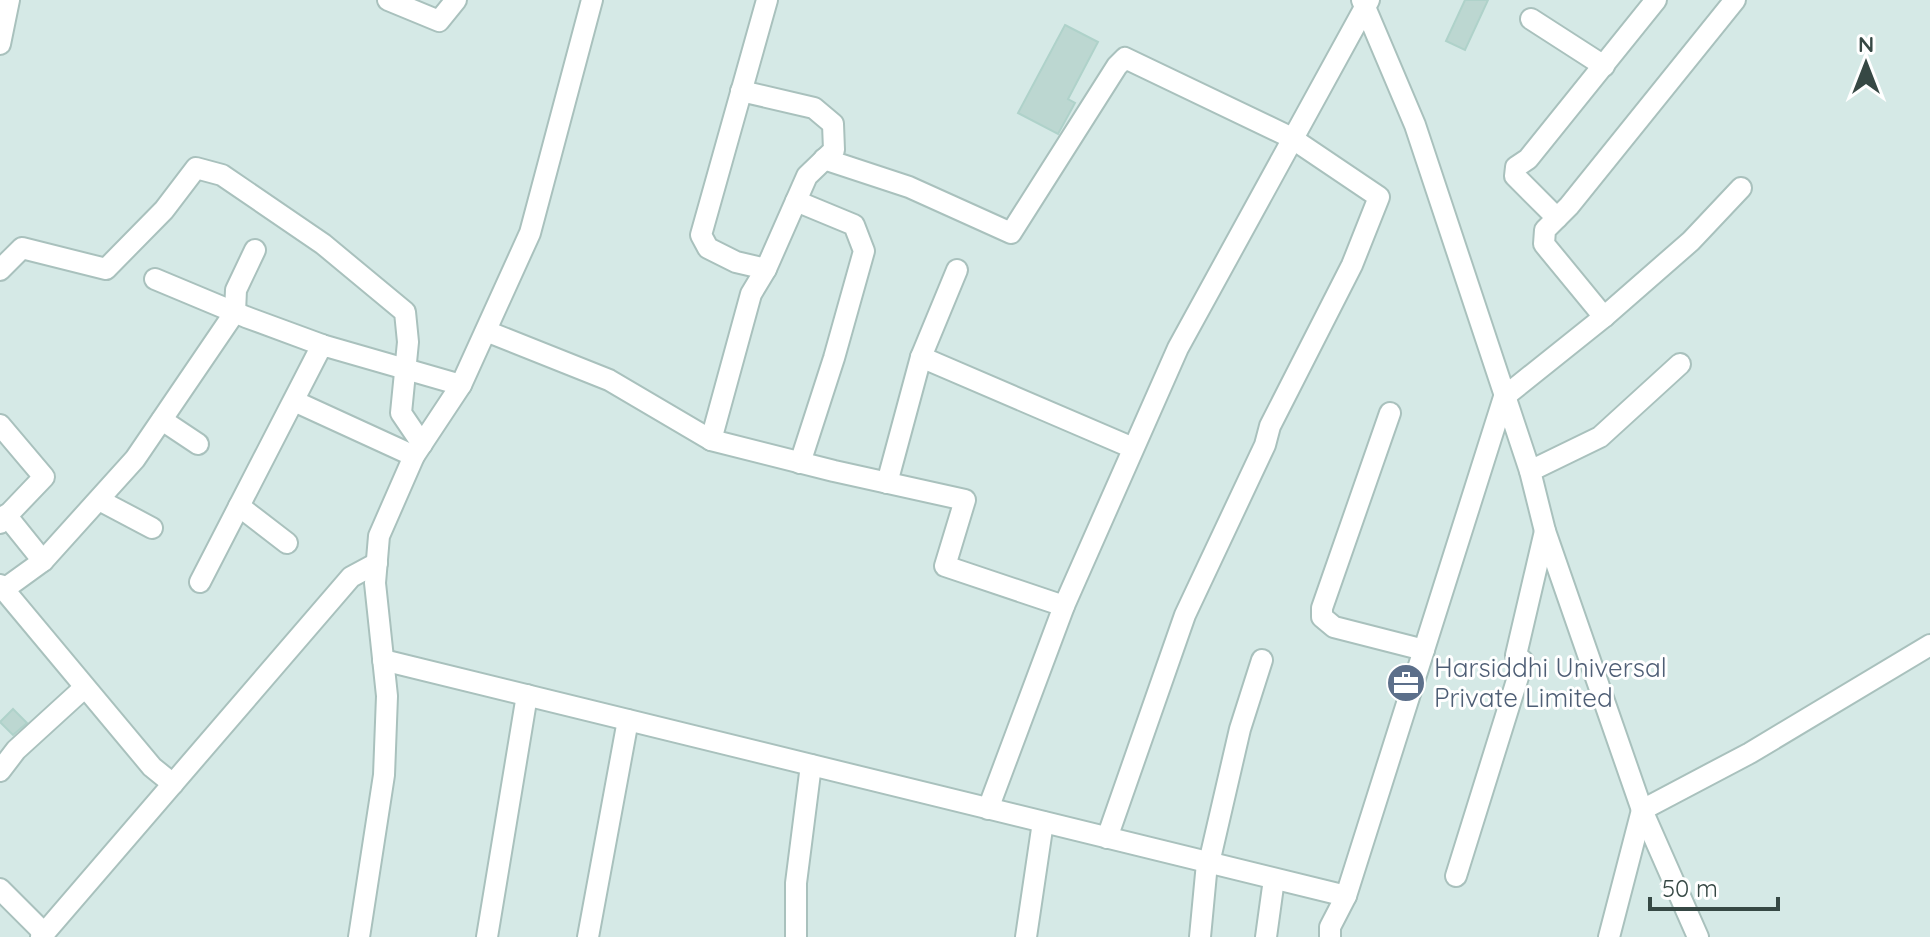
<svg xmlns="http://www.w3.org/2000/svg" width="1930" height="937" viewBox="0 0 1930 937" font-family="Quicksand,sans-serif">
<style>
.residential{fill:#d5e9e6}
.building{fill:#bcd7d1;stroke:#afd2ca;stroke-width:2}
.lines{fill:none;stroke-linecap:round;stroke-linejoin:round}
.minor-casing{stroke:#a9c1bd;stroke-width:24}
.minor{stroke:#fff;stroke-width:20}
.labels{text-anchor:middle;stroke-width:6;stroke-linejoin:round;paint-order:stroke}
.service-label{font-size:26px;fill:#4e5e75;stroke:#fff;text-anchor:start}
</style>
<rect width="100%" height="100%" fill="#e8f4f3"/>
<!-- residential -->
<rect class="residential" x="0" y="0" width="1930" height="937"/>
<!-- building -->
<g class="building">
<path d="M1465,0h23l-23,50 -19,-9z"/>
<path d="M1065,25l33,17 -30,57 7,4 -17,31 -40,-21z"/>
<path d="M13,709l14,14 -14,12 -13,-13z"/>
</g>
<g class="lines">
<!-- minor casing -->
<g class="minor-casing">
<g id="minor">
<path d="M388,0l51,21 17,-21"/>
<path d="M1362,0l53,125 115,346 15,60 97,279 56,127"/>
<path d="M1531,19l73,47"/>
<path d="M0,44l9,-44"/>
<path d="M824,159l85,28 102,46 106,-167 8,-8 165,79 89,60 -27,68 -82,161 -5,19 -80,170 -78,223"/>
<path d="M796,201l58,24 10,26 -30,107 -34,105"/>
<path d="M1557,218l-42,-42 1,-9 12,-8 128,-159"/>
<path d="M766,269l-30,-7 -28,-14 -7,-13 66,-235"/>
<path d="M0,270l22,-22 84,21 58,-59 32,-42 26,7 101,69 82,68 3,30 -7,71 21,31"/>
<path d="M155,279l91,38 76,28"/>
<path d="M1604,317l-60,-73 1,-14 24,-24 166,-206"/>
<path d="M486,331l123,49 102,60 123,31 131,29 -20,66 119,40"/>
<path d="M921,357l212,91"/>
<path d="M294,401l120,55"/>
<path d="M1390,413l-68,195v9l12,10 90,23"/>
<path d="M162,420l36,24"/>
<path d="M0,425l44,52 -44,46"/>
<path d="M711,440l40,-146 15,-25 41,-93 27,-26 -1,-26 -19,-16 -73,-17"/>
<path d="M1530,471l70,-34 80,-73"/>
<path d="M887,483l34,-126 36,-87"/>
<path d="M99,500l53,28"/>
<path d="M239,506l48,37"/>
<path d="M6,515l37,46"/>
<path d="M200,582l122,-237 139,40"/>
<path d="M0,585l152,182 21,17"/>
<path d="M3,590l40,-29 92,-102 100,-147 1,-22 19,-40"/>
<path d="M383,660l963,236 158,-499 100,-80 87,-76 50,-53"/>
<path d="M0,771l16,-21 68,-62"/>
<path d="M988,809l76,-203 114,-258 191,-348"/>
<path d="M1209,863l31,-134 22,-69"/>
<path d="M1456,876l67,-215 -7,-6 29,-124"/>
<path d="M0,889l44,44"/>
<path d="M41,937l310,-360 26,-14"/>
<path d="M359,937l25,-162 3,-79 -12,-113 4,-47 35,-80 47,-71 69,-152 62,-233"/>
<path d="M487,937l40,-242"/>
<path d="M588,937l40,-217"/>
<path d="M796,937v-54l15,-118"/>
<path d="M1026,937l17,-115"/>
<path d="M1200,937l7,-74"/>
<path d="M1266,937l8,-58"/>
<path d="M1330,937v-10l16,-31"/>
<path d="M1609,937l33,-127 108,-57 180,-108"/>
</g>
</g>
<!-- minor -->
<use href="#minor" class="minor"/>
</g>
<!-- icons -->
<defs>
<g id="office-disc" transform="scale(2)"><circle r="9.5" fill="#5c6f8a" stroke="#fff"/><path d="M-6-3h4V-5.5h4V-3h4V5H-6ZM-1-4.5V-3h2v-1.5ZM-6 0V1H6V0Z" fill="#fff"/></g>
</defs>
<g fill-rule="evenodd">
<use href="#office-disc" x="1406" y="683"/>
</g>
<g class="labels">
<!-- service labels -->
<g class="service-label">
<text x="1434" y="677">Harsiddhi Universal<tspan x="1434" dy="30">Private Limited</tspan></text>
</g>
</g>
<!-- north arrow -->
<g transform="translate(1866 64)" stroke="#ffffff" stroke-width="6" paint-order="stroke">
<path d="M0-6L14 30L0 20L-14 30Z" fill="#364844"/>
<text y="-12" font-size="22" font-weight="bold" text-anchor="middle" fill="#364844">N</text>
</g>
<!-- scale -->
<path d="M1650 897v12h128v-12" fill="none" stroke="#364844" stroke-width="4"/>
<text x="1662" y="897" font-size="24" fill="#364844" stroke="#ffffff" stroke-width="6" paint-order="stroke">50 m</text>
</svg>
